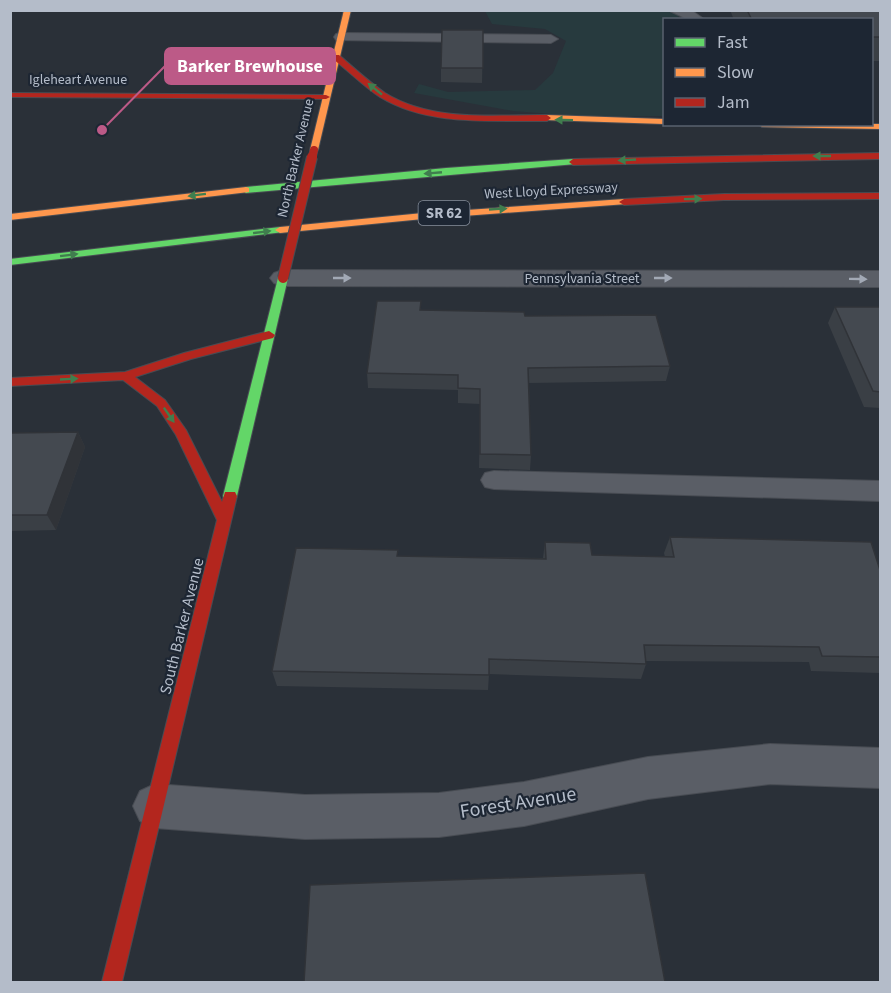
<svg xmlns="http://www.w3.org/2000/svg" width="891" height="993" viewBox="0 0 891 993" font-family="'Source Sans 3',sans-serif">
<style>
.green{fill:#273a3e}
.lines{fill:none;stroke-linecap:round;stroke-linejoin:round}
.lane-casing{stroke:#484c53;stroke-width:2}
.street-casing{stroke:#484c53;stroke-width:2}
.fast-casing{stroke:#484c53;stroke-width:2}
.slow-casing{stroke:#484c53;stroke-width:2}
.jam-casing{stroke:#484c53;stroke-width:2}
.lane{fill:#5a5e66;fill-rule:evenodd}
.street{fill:#5a5e66;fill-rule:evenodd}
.fast{fill:#63d668;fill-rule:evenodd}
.slow{fill:#ff974d;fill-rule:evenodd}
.jam{fill:#b3261e;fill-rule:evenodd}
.jam-bridge-far1-casing{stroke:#484c53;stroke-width:9;stroke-linecap:butt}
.jam-bridge-casing{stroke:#484c53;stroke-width:12;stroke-linecap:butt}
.jam-bridge-far1{stroke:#b3261e;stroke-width:8}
.jam-bridge{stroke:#b3261e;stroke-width:10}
.wall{fill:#3a3f45}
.shaded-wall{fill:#303338}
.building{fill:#444950;stroke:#303338;stroke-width:1.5}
.oneway{fill:#407e4e}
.oneway2{fill:#a2a9b5}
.labels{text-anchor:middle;stroke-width:4.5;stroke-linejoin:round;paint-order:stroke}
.far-street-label{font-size:14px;fill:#b4bcc9;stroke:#1d2633}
.shield{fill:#1d2633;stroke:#878f9c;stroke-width:1.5}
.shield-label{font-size:15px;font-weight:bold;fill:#b4bcc9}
.street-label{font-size:16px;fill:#b4bcc9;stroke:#1d2633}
.near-street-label{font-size:20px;fill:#b4bcc9;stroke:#1d2633}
.leader{fill:none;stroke:#bc5a87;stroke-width:2}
.callout-dot{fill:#bc5a87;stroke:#1d2633;stroke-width:2}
.callout{fill:#bc5a87;stroke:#bc5a87;stroke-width:2}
.callout-label{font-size:18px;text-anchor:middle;font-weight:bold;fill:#fff}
</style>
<rect width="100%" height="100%" fill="#2a3038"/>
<!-- green -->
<path class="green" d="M485,11h197l-5,8 -13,1v96l-74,1 -77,-6 -99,-18 5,-9 29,8 87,-2 18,-17 13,-32 -21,-12 -53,-5z"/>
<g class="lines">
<!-- lane casing -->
<g class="lane-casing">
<g id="lane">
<path d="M668,10h23l14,10h-16z"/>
<path d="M341,33l210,2 7,4 -7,4 -215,-3 -2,-3 2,-3z"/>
<path d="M494,471l386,10v20l-386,-12 -9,-2 -4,-7 4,-7z"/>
</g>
</g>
<!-- street casing -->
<g class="street-casing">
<g id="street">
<path d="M283,270l597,1v16l-597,-1 -9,-3 -4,-5 4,-5z"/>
<path d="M770,744l110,4v40l-110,-4 -122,15 -124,27 -85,11 -134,2 -150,-11 -15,-7 -7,-15 7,-15 15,-7 150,11 134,-2 85,-11 124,-25z"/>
</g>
</g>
<!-- fast casing -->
<g class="fast-casing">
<g id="fast">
<path d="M573,159l3,1v4l-330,29 -5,-3 5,-3 200,-19z"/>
<path d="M280,227l4,1v4l-274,33v-6z"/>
<path d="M283,275l5,3 -51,218 -2,4h-10l-2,-4 55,-218z"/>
</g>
</g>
<!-- slow casing -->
<g class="slow-casing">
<g id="slow">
<path d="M344,10h7l-33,140 -4,3 -4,-3z"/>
<path d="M547,115l117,4v5l-120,-4v-4z"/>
<path d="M758,124h122v5l-118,-2z"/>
<path d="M246,187l3,1v4l-239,28v-6z"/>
<path d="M624,199l5,3 -2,2 -204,15 -143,14 -5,-3 5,-3 143,-14z"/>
</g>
</g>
<!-- jam casing -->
<g class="jam-casing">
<g id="jam">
<path d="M333,55h6c15,13 30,27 46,38 47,29 109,22 162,22l4,3 -4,3c-55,-1 -118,6 -167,-24 -17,-11 -31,-26 -47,-38z"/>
<path d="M10,93l316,2 4,2 -4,2 -316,-2z"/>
<path d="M880,153v6l-307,6 -4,-3 4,-3z"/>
<path d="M880,193v6l-156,1 -100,5 -5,-3 5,-3 100,-5z"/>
<path d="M269,331l6,4 -2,3 -82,21 -56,18 30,23 21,30 36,72 3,-10h10l2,4 -115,486h-20l115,-462 -41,-85 -19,-29 -34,-26 -113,6v-8l115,-6 59,-19z"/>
</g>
</g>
<!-- lane -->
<use href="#lane" class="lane"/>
<!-- street -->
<use href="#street" class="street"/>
<!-- fast -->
<use href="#fast" class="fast"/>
<!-- slow -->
<use href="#slow" class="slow"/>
<!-- jam -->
<use href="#jam" class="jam"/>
<!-- jam-bridge-far1 casing -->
<g class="jam-bridge-far1-casing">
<path id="jam-bridge-far1" d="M312,158l2,-8"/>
</g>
<!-- jam-bridge casing -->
<g class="jam-bridge-casing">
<path id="jam-bridge" d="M283,278l29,-121"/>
</g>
<!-- jam-bridge-far1 -->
<use href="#jam-bridge-far1" class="jam-bridge-far1"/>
<!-- jam-bridge -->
<use href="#jam-bridge" class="jam-bridge"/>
</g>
<!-- wall -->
<g class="wall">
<path d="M730,10h150v51h-8v-41h-138z"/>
<path d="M483,30l-1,53 -41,-1v-14z"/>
<path d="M421,301v9l104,6 145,50 -4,15 -137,2 2,72 -1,15 -51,-2 1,-64 -22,-1v-13l-90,-2 -1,-15z"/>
<path d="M835,307h45v101l-16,-1 -36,-84z"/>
<path d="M78,432l7,15 -29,83 -46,1v-97z"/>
<path d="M670,537l210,33v103l-69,-2 -2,-9 -163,-1v3l-5,15 -152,-5 -1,16 -211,-4 -5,-15 126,-115 145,2 2,-16 47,13 73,2 -1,-4z"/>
</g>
<!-- shaded-wall -->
<path class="shaded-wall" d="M78,432l7,15 -29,83 -9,-15z"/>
<!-- building -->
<g class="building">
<path d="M747,10h133v27h-8v-17h-120z"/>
<path d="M442,30h41v38h-42z"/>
<path d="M377,301h44l-1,9 104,2 1,4 131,-1 14,51 -142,2 3,87 -51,-1v-65l-22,-1v-13l-91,-2z"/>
<path d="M835,307h45v85l-7,-1z"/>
<path d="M78,432l-31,83h-37l1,-82z"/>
<path d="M670,537l201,5 9,28v87l-58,-1 -3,-9 -175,-2 2,19 -157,-5v16l-217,-4 24,-123 102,2 -1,6 149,3 -1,-17 45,1 2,12 82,2z"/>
<path d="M645,873l20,109h-361l6,-97z"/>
</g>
<!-- one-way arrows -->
<defs><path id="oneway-solid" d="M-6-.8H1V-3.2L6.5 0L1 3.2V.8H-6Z" transform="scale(1.5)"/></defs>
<g class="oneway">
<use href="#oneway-solid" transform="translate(375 89) rotate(-141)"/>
<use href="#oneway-solid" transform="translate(564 120) rotate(-179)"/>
<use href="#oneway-solid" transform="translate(822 156) rotate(180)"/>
<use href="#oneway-solid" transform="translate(627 160) rotate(177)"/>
<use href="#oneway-solid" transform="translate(433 173) rotate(175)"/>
<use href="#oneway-solid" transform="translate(197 195) rotate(173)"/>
<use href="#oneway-solid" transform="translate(693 199) rotate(-1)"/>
<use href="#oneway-solid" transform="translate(498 209) rotate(-3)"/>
<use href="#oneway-solid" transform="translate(262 232) rotate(-7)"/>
<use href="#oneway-solid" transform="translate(69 255) rotate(-7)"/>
<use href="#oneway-solid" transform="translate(69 379) rotate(-3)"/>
<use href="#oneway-solid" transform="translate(169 415) rotate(55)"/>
</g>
<g class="oneway2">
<use href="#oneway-solid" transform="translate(342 278)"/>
<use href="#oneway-solid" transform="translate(663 278)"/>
<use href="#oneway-solid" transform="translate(858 279) rotate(1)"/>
</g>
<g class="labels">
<!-- far-street labels -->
<g class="far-street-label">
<text x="78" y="84">Igleheart Avenue</text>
<text transform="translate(295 158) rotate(-77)" y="5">North Barker Avenue</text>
<text transform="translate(551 190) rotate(-3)" y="5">West Lloyd Expressway</text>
<text x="582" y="283">Pennsylvania Street</text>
</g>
<!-- shield labels -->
<rect class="shield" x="418.5" y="201" width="51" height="24" rx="4.5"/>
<g class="shield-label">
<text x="444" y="218">SR 62</text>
</g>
<!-- street labels -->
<g class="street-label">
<text transform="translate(181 626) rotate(-76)" y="6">South Barker Avenue</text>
</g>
<!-- near-street labels -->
<g class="near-street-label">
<text transform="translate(518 802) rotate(-9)" y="7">Forest Avenue</text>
</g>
</g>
<!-- callouts -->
<path class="leader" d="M102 130L165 66"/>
<circle class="callout-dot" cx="102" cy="130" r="6"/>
<rect class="callout" x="165" y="48" width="170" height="36" rx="6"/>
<g class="callout-label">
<text x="250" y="72">Barker Brewhouse</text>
</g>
<!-- border -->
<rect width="891" height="993" fill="none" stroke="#b4bcc9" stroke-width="24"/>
<!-- legend -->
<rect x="663" y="18" width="210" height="108" fill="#1d2633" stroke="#59626f" stroke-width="1.5"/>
<rect x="675" y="38" width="30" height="9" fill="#63d668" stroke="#59626f" stroke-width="1.5"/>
<text x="717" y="48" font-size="18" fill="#b4bcc9">Fast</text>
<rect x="675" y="68" width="30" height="9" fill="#ff974d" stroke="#59626f" stroke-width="1.5"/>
<text x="717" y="78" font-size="18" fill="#b4bcc9">Slow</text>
<rect x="675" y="98" width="30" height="9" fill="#b3261e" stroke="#59626f" stroke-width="1.5"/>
<text x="717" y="108" font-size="18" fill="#b4bcc9">Jam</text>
</svg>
